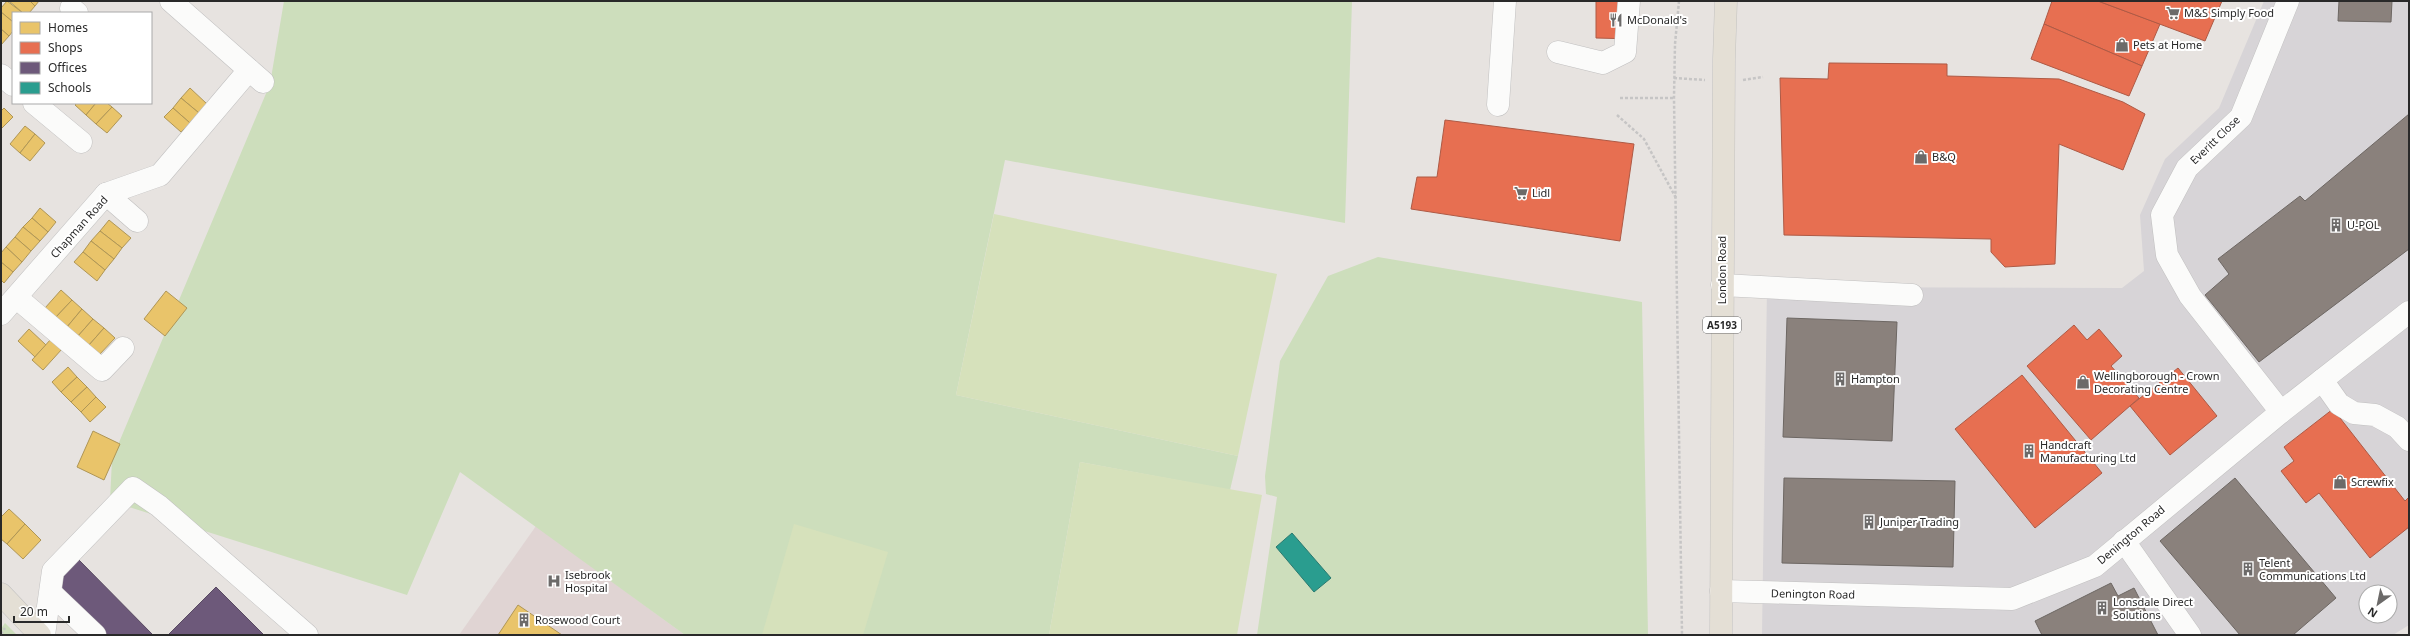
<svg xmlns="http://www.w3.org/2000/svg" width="2410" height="636" viewBox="0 0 2410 636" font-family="'Noto Sans',sans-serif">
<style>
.industrial{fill:#d7d4d7;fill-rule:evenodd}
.medical{fill:#e0d4d3}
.green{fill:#cddebc}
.pitch{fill:#d6e1bb}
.homes{fill:#e9c46a;stroke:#af9656}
.shops{fill:#e76f51;stroke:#ae5a45}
.offices{fill:#6d597a;stroke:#594b62}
.schools{fill:#2a9d8f;stroke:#2a7a70}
.industry{fill:#8a817c;stroke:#6d6763}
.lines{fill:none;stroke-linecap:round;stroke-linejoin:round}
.minor-casing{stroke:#c1c0c0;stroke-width:23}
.major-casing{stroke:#c3c2c1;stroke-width:23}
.path{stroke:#c6c5c5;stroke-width:2.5;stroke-dasharray:3 2;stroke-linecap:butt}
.minor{stroke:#fbfbfa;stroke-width:22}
.major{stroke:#e4dfd5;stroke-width:22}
.labels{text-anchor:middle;stroke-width:4;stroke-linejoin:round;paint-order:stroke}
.shield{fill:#fff;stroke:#696969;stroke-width:1}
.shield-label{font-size:10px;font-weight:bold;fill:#292929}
.poi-label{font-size:11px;fill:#292929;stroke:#fff;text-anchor:start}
.street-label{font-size:11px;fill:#292929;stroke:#fff}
</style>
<rect width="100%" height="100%" fill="#e7e3e0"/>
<!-- industrial -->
<path class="industrial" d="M2264,1h145v624l-16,10h-631l5,-348 355,1 22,-17 -4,-56 25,-56 54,-51zM2366,592h24v24h-24z"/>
<!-- medical -->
<path class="medical" d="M536,526l149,109h-226z"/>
<!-- green -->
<g class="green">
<path d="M284,1h1068l-7,222 -340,-63 -49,235 282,61 -8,34 -150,-28 -31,173h-364l-225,-163 -53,123 -297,-94 2,-42 158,-375z"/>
<path d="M1378,257l264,45 6,333h-391l20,-138 -11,-3 -1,-18 15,-115 48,-85z"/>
<path d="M5,623l12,12h-16v-6z"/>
</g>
<!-- pitch -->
<g class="pitch">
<path d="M994,214l283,60 -39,182 -282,-61z"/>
<path d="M1080,462l182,33 -25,140h-188z"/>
<path d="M794,524l94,28 -25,83h-101z"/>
</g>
<!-- homes -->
<g class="homes">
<path d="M7,1l16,12h-10v9l-12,-10v-4z"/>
<path d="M9,1h21l5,5 -6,7h-6z"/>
<path d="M30,1h9l-4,5z"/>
<path d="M1,12l12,10v9l-4,5 -8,-7z"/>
<path d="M1,29l8,7 -8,9z"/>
<path d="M190,88l17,16 -8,9 -18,-15z"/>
<path d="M181,98l18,15 -9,10 -17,-15z"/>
<path d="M77,103h19l-10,12 -11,-10z"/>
<path d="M96,103h11l5,4 -16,17 -10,-9z"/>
<path d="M112,107l10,9 -15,17 -11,-9z"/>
<path d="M4,108l9,9 -12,12v-18z"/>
<path d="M173,108l17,15 -9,9 -17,-15z"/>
<path d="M25,126l10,8 -15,19 -10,-9z"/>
<path d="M35,134l10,9 -15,18 -10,-8z"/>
<path d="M40,208l16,14 -8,10 -16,-14z"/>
<path d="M32,218l16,14 -8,9 -17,-14z"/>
<path d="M109,220l22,18 -9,10 -22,-17z"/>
<path d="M23,227l17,14 -9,10 -16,-14z"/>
<path d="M100,231l22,17 -8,11 -23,-18z"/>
<path d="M15,237l16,14 -9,11 -16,-15z"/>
<path d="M91,241l23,18 -9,11 -22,-18z"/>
<path d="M6,247l16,15 -9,10 -12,-10v-9z"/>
<path d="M83,252l22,18 -8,11 -23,-19z"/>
<path d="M1,262l12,10 -9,11 -3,-3z"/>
<path d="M61,290l11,10 -16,17 -11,-9z"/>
<path d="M166,291l21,17 -22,28 -21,-17z"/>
<path d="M72,300l10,9 -15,18 -11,-10z"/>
<path d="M82,309l11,10 -15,17 -11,-9z"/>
<path d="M93,319l11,9 -15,17 -11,-9z"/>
<path d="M104,328l11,10 -16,17 -10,-10z"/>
<path d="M29,329l17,16 -11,12 -17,-16z"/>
<path d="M51,339l11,10 -19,21 -11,-10z"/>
<path d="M68,367l9,10 -16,15 -9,-10z"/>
<path d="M77,377l10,10 -16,15 -10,-10z"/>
<path d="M87,387l9,10 -15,15 -10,-10z"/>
<path d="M96,397l10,10 -16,15 -9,-10z"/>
<path d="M93,431l27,13 -16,36 -27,-13z"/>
<path d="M9,509l16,15 -18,20 -6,-5v-22z"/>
<path d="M25,524l16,16 -18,19 -16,-15z"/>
<path d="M518,605l44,30h-64z"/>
</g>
<!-- shops -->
<g class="shops">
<path d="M1596,1h41l-1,38 -40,-1z"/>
<path d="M2052,1h46l62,23 -18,42 -98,-42z"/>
<path d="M2098,1h124l-17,40z"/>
<path d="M2044,24l98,42 -13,30 -98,-37z"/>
<path d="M1829,63l118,1v12l112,3 64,23 22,12 -22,56 -64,-26 -4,120 -50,3 -14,-15v-13l-207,-4 -4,-157 48,1z"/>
<path d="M1445,120l189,24 -14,97 -209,-32 6,-32h20z"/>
<path d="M2074,325l13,15 12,-11 23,27 -11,10 28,32 -48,42 -64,-74z"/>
<path d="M2178,368l39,48 -47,39 -40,-49z"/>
<path d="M2022,375l80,98 -67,55 -80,-99z"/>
<path d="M2333,409l72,92 4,-4v30l-39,31 -51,-65 -13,10 -25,-32 13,-10 -10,-14z"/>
</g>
<!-- offices -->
<g class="offices">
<path d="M77,558l76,77h-49l-51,-52z"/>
<path d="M216,587l48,48h-94l-1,-1z"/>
</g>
<!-- schools -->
<path class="schools" d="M1292,533l39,45 -17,14 -38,-45z"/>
<!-- industry -->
<g class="industry">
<path d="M2339,1h53l-1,21 -53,-1z"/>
<path d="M2409,114v135l-150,113 -54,-67 24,-21 -11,-15 82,-63 5,5z"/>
<path d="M1787,318l110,4 -5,119 -109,-4z"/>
<path d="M1784,478l171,3 -2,86 -171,-4z"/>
<path d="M2235,478l101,120 -43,37h-53l-80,-94z"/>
<path d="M2111,583l7,13 16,-8 24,47h-116l-7,-14z"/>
</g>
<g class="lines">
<!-- minor casing -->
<g class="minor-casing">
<g id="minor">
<path d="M171,1l92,81"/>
<path d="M71,8l6,5"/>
<path d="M1558,52l45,11 22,-11 4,-51"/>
<path d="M1,75l12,10"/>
<path d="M34,103l47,39"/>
<path d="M1498,105l7,-104"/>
<path d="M106,194l31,27"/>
<path d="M1722,285l190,10"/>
<path d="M17,298l85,72 21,-22"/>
<path d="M1,314l105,-120 54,-19 89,-105"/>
<path d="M2322,380l17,24 15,9 21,2 22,12 12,13"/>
<path d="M2281,412l-91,-116 -23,-41 -5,-40 25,-47 54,-51 47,-116"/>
<path d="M2124,541l66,94"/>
<path d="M1721,591l291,8 83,-33 186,-154 128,-100"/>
<path d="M51,593l44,42"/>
<path d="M44,635l9,-64 80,-83 26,18 148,129"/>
</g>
</g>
<!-- major casing -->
<g class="major-casing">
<g id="major">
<path d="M1,594l39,41"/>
<path d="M1721,635l3,-576 2,-58"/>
</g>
</g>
<!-- path -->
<g class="path">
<path d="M1679,1l-4,43 -1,54 8,537"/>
<path d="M1674,78l31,2"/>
<path d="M1743,80l20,-3"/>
<path d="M1620,98h54"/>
<path d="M1617,115l27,24 32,59"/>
<path d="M1,634l4,-6"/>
</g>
<!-- minor -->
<use href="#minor" class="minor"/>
<!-- major -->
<use href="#major" class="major"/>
</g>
<!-- icons -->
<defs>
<g id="supermarket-bare" transform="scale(1.08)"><path d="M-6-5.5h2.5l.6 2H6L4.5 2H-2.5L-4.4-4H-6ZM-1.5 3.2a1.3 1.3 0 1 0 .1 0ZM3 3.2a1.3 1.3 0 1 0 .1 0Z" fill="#6c6a69" stroke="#fff" stroke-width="2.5" paint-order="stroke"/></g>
<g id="restaurant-bare" transform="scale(1.08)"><path d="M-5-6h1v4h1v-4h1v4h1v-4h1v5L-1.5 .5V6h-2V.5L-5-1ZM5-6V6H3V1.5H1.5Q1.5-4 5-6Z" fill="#6c6a69" stroke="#fff" stroke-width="2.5" paint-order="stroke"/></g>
<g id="shop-bare" transform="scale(1.08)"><path d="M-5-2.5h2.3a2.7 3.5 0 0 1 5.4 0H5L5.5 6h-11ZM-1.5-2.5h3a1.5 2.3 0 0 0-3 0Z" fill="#6c6a69" stroke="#fff" stroke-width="2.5" paint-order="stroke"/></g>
<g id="building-bare" transform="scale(1.08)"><path d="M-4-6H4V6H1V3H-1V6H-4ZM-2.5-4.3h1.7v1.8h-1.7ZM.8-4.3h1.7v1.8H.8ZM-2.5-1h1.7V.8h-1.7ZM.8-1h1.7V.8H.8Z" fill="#6c6a69" stroke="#fff" stroke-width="2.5" paint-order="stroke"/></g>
<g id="hospital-bare" transform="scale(1.08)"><path d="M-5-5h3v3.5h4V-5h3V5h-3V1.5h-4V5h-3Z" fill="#6c6a69" stroke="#fff" stroke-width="2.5" paint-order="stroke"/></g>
</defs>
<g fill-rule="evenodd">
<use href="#supermarket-bare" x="2173" y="13"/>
<use href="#restaurant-bare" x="1616" y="20"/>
<use href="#shop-bare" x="2122" y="45"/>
<use href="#shop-bare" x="1921" y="157"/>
<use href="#supermarket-bare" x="1521" y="193"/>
<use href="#building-bare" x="2336" y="225"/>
<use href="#building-bare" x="1840" y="379"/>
<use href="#shop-bare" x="2083" y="382"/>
<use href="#building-bare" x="2029" y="451"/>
<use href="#shop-bare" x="2340" y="482"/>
<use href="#building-bare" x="1869" y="522"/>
<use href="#building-bare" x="2248" y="569"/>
<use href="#hospital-bare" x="554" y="581"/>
<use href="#building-bare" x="2102" y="608"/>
<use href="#building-bare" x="524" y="620"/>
</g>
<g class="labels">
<!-- shield labels -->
<rect class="shield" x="1703" y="317" width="38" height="16" rx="3"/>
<g class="shield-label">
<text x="1722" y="329">A5193</text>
</g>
<!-- poi labels -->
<g class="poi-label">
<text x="2184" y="17">M&amp;S Simply Food</text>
<text x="1627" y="24">McDonald's</text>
<text x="2133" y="49">Pets at Home</text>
<text x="1932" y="161">B&amp;Q</text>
<text x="1532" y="197">Lidl</text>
<text x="2347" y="229">U-POL</text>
<text x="2094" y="380">Wellingborough - Crown<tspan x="2094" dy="13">Decorating Centre</tspan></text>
<text x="1851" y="383">Hampton</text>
<text x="2040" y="449">Handcraft<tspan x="2040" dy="13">Manufacturing Ltd</tspan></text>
<text x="2351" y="486">Screwfix</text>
<text x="1880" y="526">Juniper Trading</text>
<text x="2259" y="567">Telent<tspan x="2259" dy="13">Communications Ltd</tspan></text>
<text x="565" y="579">Isebrook<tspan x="565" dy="13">Hospital</tspan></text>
<text x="2113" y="606">Lonsdale Direct<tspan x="2113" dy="13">Solutions</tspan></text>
<text x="535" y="624">Rosewood Court</text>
</g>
<!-- street labels -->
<g class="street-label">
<text transform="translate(2215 140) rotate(-44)" y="4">Everitt Close</text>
<text transform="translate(79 227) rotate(-48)" y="4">Chapman Road</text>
<text transform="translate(1722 270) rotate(-90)" y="4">London Road</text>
<text transform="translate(2131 535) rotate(-40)" y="4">Denington Road</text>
<text transform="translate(1813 594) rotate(1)" y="4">Denington Road</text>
</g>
</g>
<!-- border -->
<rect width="2410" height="636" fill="none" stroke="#292929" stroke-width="4"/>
<!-- legend -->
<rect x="12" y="12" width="140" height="92" fill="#ffffff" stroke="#a9a9a9"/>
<rect x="20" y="22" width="20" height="12" fill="#e9c46a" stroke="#a9a9a9"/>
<text x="48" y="32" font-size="12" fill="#292929">Homes</text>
<rect x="20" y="42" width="20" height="12" fill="#e76f51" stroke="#a9a9a9"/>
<text x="48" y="52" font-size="12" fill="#292929">Shops</text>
<rect x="20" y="62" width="20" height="12" fill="#6d597a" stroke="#a9a9a9"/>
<text x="48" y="72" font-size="12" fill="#292929">Offices</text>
<rect x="20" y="82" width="20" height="12" fill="#2a9d8f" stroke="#a9a9a9"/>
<text x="48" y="92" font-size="12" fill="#292929">Schools</text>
<!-- north arrow -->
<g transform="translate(2378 604) rotate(213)"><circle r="19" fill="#ffffff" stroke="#a9a9a9"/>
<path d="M0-3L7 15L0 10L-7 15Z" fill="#6c6a69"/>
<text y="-6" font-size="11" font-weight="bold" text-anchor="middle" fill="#292929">N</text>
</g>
<!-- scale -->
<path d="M14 616v6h55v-6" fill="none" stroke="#292929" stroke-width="2"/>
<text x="20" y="616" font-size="12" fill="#292929" stroke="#ffffff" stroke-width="3" paint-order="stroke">20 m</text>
</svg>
